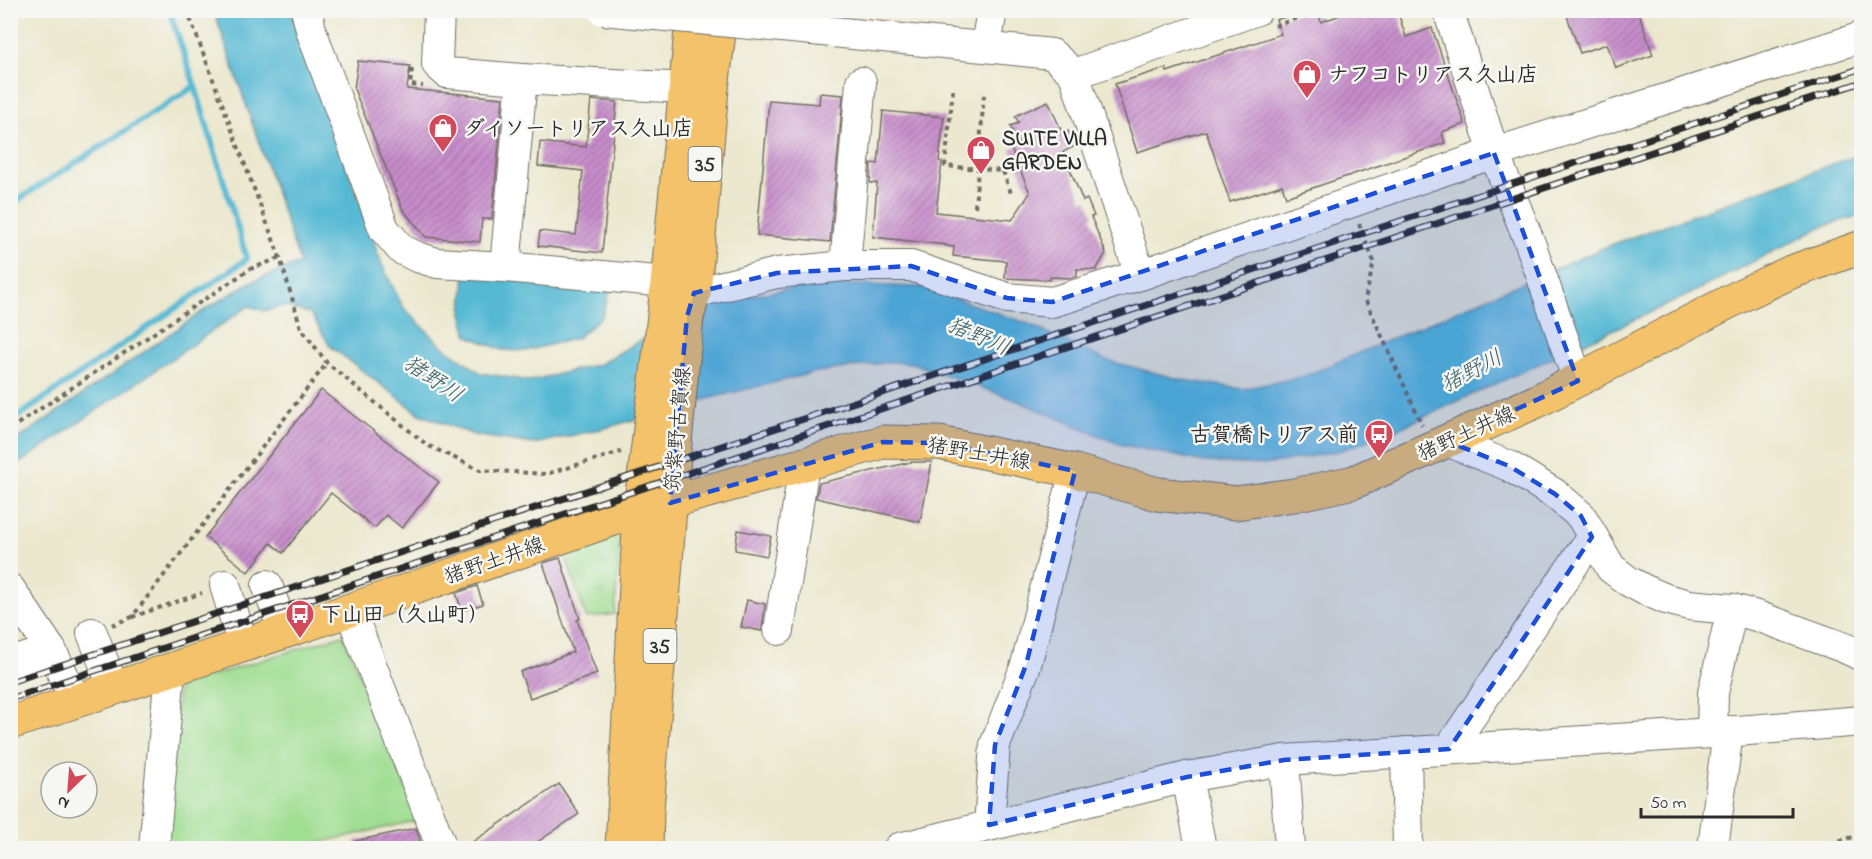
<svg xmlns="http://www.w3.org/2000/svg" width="1872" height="859" viewBox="0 0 1872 859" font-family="'Indie Flower','Klee One',sans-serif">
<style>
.park{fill:url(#park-tufts);stroke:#66845f;stroke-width:1.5}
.pitch{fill:#a0de93;stroke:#66845f;stroke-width:1.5}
.water{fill:#56b9d4;stroke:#407280;stroke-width:1.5}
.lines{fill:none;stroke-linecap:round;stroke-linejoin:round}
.stream{stroke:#56b9d4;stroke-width:6}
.building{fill:url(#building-hatch)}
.minor-casing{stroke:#6f6d64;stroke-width:32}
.major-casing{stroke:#6f6d64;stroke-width:35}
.path{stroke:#6f6d64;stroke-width:4;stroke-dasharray:4.5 4.5;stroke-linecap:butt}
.minor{stroke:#fff;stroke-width:30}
.major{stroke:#f3c26a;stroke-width:33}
.rail-casing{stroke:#2b2b2b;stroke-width:7}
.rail{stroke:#f6f6f2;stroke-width:4.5;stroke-dasharray:14;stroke-linecap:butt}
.minor-bridge-casing{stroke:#6f6d64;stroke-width:32;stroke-linecap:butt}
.minor-bridge{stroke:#fff;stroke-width:30}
.marked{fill:#1d4ed8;fill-opacity:0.2;stroke:#1d4ed8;stroke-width:4.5;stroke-dasharray:12 8;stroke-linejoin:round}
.labels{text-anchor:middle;stroke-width:5;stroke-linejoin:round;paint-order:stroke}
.shield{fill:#f6f6f2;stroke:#686867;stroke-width:1.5}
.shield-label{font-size:20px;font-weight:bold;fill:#2b2b2b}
.poi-label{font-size:21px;font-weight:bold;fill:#2b2b2b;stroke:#f6f6f2;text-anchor:start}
.street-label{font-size:21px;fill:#2b2b2b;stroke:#f6f6f2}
.water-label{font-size:22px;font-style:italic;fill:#3a5d66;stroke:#f6f6f2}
</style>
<defs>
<pattern id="park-tufts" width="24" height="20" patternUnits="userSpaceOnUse" patternTransform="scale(1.5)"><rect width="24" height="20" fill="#a0de93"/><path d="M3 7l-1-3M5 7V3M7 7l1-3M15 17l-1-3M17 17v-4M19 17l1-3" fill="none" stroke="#8abf7f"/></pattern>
<pattern id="building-hatch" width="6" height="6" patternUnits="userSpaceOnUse" patternTransform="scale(1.5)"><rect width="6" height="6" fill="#c78dcb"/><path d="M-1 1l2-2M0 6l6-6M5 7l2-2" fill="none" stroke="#a273a5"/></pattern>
</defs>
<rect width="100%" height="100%" fill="#f6f6f2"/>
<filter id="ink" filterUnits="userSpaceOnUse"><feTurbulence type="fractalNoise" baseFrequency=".0167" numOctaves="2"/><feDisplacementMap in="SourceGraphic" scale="12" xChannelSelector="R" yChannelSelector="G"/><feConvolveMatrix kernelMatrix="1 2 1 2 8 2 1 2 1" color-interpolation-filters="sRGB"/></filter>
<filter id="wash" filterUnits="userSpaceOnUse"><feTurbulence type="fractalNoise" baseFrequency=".008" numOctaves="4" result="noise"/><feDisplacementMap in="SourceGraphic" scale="24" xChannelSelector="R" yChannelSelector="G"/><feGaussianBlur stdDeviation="1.35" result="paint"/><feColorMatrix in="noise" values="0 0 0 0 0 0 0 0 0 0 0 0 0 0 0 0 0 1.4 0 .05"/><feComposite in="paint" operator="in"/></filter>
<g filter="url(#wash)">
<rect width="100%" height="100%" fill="#ece8cf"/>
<!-- park -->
<path class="park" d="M620,534l-5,80 -29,4 -22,-66 33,-16z"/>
<!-- pitch -->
<path class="pitch" d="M343,635l76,185 -123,28h-132l14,-162z"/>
<!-- water -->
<g class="water">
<path d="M214,11h77l92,256 20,40 38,38 40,28 49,8 70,-17 102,-60 116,-20 105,3 103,36 79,37 78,20 60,9 62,-13 303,-130 253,-92v61l-40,12 -137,70 -295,136 -50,18 -75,14 -60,-3 -85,-18 -106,-45 -101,-36 -21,-1 -74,10 -102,25 -110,31 -71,16 -60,-9 -54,-21 -90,-68 -19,-32 -27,-8 -20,5 -15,-5 -238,163v-25l198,-137 42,-25 49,-19z"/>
<path d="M465,273l146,15 -9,28 -25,22 -52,13 -23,-1 -34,-14 -6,-23z"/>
</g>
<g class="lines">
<!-- stream -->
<g class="stream">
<path d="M169,10l26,76"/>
<path d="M10,205l185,-119 52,173 -237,163"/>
</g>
</g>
<g id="blocks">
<!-- building -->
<g class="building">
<path d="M1306,10h11l4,12 33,-12h43l9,27 26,-9 33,96 -23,8 3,11 -159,54 -4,-12 -52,17 -24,-71 -69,21 -22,-68 51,-16 1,4 114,-38 -5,-14z"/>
<path d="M1565,10h73l15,45 -37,13 -9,-24 -27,9z"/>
<path d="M358,61l52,5 -3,23 96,9 -11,121h-10l-2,23 -54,-5 -23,-27 -49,-121z"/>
<path d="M820,93l23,2 -13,147 -73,-7 12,-135 50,4z"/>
<path d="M591,100l26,2 -15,151 -64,-7 2,-15 36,4 7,-64 -45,-5 2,-24 46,5z"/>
<path d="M1048,101l15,33 5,-3 7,15 -12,6 20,49 4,-2 7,17 -3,1 15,36 -10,17 -19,-1v7l-6,2 -21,-1v3l-45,-2 1,-17 -53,-5 1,-9 -8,-1v-1l-73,-8 4,-54h-7l1,-20 7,1 5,-53 61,6 -5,44 3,1 -6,50 76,8 18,-27 -19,-44 8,-4 -9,-19 9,-3 -4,-7z"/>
<path d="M321,390l118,92 -37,46 -16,-13 -11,13 -44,-35 -48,60 -12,-10 -23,29 -43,-35z"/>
<path d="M911,462h21l-12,60 -104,-24 3,-15z"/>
<path d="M738,530l33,6 -4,20 -32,-6z"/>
<path d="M560,558l20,61 -3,1 20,54 -67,24 -10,-26 53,-20 -30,-89z"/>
<path d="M477,586l6,18 -21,7 -6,-18z"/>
<path d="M747,600l18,4 -3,27 -21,-4z"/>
<path d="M559,784l20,30 -52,35h-65z"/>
<path d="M416,828l7,21h-67l-1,-8z"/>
</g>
</g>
</g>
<g filter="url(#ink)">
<use href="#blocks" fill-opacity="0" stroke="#6f6d64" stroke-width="1.5"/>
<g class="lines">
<!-- minor casing -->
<g class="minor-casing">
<g id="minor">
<path d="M306,10l6,23 72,196 17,20 16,8 20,6 68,4 162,15"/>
<path d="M439,10l-2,54 10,9 75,6 164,9"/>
<path d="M1448,10l46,143 36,90 48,138"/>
<path d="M823,31l229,23 22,20 66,201"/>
<path d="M986,46l6,-36"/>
<path d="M1074,74l183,-64"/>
<path d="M845,266l16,-184"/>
<path d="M505,267l17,-188"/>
<path d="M694,293l83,-20 68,-7h66l96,32 45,4 88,-27 354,-122 368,-116"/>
<path d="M1447,441l62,25 46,28 26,22 30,52 17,13 17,9 21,9 23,6 43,4 28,8 85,31 17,8"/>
<path d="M225,585l18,61"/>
<path d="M267,585l17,47"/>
<path d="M10,589l41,61 25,51"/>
<path d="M350,610l92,238"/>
<path d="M779,630l25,-166"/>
<path d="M92,633l22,56"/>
<path d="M10,663l41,-13"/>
<path d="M1712,733l1,-40 19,-84"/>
<path d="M1449,749l143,-212"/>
<path d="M1406,752l2,96"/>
<path d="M1284,760l6,88"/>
<path d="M1187,777l14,71"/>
<path d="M989,825l6,-80 31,-80 49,-194"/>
<path d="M154,848l16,-177"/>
<path d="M899,848l288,-71 97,-17 428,-27 150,-12"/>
<path d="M1713,848l15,-117"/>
</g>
</g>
<!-- major casing -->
<g class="major-casing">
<g id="major">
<path d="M10,723l340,-113 290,-100 243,-68 56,1 136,28 83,23 78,9 58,-8 60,-13 181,-80 209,-108 47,-22 71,-25"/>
<path d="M622,848l18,-338 24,-194 29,-306"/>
<path d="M646,848l1,-38 28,-367 12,-126 7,-24 18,-205 10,-78"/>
</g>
</g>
<!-- path -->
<g class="path">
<path d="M187,10l93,248 21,70 26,35 100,82 53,25 66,4 75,-22"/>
<path d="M1275,26l45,-16"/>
<path d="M412,69l-2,16 13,1"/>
<path d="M953,90l-8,76 58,5 9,25"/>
<path d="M975,207l9,-113"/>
<path d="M1359,224l15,38 -9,37 57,126"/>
<path d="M10,429l240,-160 30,-11"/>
<path d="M132,617l70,-24"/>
<path d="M112,625l20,-8 195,-254"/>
<path d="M1823,848l14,-7 25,-6"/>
</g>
<!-- minor -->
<use href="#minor" class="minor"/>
<!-- major -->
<use href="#major" class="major"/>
<!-- rail casing -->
<g class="rail-casing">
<g id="rail">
<path d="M10,682l1852,-614"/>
<path d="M10,699l1852,-617"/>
</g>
</g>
<!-- rail -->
<use href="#rail" class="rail"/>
<!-- minor-bridge casing -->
<g class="minor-bridge-casing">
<path id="minor-bridge" d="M603,10l220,21"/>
</g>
<!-- minor-bridge -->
<use href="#minor-bridge" class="minor-bridge"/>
</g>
</g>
<!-- marked area -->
<path class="marked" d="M1494,153l84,228 -131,60 62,25 46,28 26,22 11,21 -143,212 -165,11 -97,17 -198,48 6,-80 31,-80 49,-194 -136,-28 -56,-1 -213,61 17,-186 7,-24 83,-20 134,-7 96,32 45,4z"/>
<!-- icons -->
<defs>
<g id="shop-pin" transform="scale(1.5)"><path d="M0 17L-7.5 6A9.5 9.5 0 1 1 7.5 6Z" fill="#d1495b" stroke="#f6f6f2"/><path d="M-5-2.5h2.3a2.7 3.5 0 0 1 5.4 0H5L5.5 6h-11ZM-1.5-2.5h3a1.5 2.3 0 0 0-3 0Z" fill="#fff"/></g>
<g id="bus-pin" transform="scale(1.5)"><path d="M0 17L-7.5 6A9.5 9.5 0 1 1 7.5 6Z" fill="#d1495b" stroke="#f6f6f2"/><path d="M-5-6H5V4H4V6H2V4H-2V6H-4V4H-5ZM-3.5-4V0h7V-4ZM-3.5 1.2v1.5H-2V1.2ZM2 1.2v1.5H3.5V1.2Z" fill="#fff"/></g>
</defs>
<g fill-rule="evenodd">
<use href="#shop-pin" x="1307" y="74"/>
<use href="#shop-pin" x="443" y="128"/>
<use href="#shop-pin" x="981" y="150"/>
<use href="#bus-pin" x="1379" y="434"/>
<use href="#bus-pin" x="300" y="614"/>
</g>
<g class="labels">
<!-- shield labels -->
<g class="shield">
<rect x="688.5" y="147" width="33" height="34" rx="4.5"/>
<rect x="643.5" y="629" width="33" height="34" rx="4.5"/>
</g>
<g class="shield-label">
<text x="705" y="171">35</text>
<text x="660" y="653">35</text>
</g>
<!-- poi labels -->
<g class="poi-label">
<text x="1328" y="81">ナフコトリアス久山店</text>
<text x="464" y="135">ダイソートリアス久山店</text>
<text x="1002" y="145">SUITE VILLA<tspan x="1002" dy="24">GARDEN</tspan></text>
<text x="1358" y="441" text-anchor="end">古賀橋トリアス前</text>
<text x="321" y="621">下山田（久山町）</text>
</g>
<!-- street labels -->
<g class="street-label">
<text transform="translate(677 429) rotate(-85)" y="7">筑紫野古賀線</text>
<text transform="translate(1466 433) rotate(-24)" y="7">猪野土井線</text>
<text transform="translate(979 453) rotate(10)" y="7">猪野土井線</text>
<text transform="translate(494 560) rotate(-19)" y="7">猪野土井線</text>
</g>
<!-- water labels -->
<g class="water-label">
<text transform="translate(979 335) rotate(23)" y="8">猪野川</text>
<text transform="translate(1471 370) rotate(-28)" y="8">猪野川</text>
<text transform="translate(434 378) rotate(34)" y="8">猪野川</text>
</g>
</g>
<!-- margin -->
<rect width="1872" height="859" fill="none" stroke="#f6f6f2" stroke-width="36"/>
<!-- north arrow -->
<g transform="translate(69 790) rotate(205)"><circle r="28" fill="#f6f6f2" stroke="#a5a5a2" stroke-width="1.5"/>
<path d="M0-4.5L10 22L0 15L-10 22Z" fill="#d1495b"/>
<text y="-9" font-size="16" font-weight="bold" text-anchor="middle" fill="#2b2b2b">N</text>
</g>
<!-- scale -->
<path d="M1641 808v9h152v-9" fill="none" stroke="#2b2b2b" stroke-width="3"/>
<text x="1650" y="808" font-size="18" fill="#2b2b2b" stroke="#f6f6f2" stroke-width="4.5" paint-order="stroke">50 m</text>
</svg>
